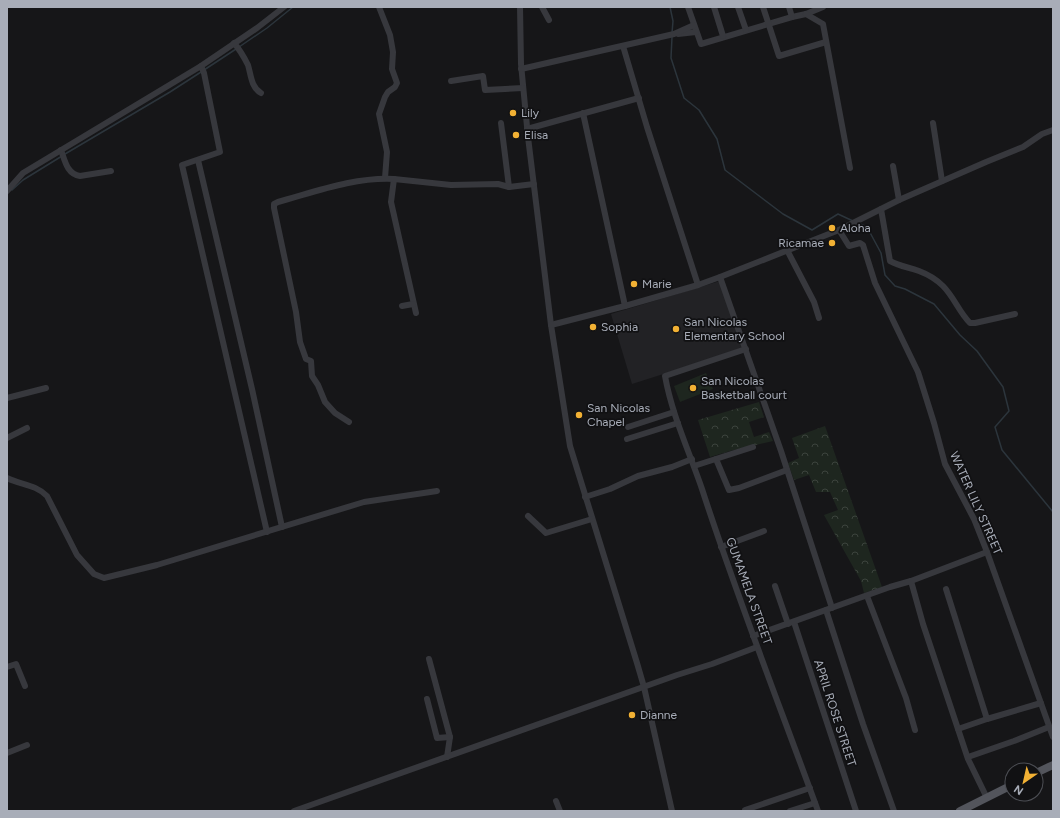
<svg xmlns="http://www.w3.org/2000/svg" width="1060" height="818" viewBox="0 0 1060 818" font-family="Figtree,sans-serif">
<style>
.built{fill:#222225}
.forest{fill:url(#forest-crowns)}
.pitch{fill:#1e261f}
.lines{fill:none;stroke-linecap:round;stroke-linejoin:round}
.stream{stroke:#2c353c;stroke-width:1.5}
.minor{stroke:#37383d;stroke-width:6}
.major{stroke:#53555c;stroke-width:8}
.poi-dot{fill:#f2b134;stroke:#111113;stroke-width:1.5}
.labels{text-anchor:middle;stroke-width:3.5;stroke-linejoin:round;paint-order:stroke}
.poi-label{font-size:12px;fill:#a8adb8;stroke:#111113;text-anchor:start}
.street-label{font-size:12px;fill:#a8adb8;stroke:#111113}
</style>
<defs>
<pattern id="forest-crowns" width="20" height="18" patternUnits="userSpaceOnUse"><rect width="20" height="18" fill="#1e261f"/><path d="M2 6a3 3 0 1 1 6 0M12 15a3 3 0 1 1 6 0" fill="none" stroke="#3c433d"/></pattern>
</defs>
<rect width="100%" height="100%" fill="#161618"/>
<!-- built -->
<path class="built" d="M720,281l23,63 -1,5 -110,35 -21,-70z"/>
<!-- forest -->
<g class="forest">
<path d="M759,402l5,15 -15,5 5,15 15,-5 4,9 -43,10 -20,6 -12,-37z"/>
<path d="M825,426l57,161 -18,6 -3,-12 -37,-66 14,-5 -8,-18h-14l-7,-17 -15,5 -6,-17 11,-5 -7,-20z"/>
</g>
<!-- pitch -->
<path class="pitch" d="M706,373l7,16 -33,13 -6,-16z"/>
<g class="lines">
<!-- stream -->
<g class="stream">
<path d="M670,7l3,14 -1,12"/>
<path d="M672,37l-1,21 13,40 15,12 18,29 8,31 58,44 29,16 26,-16 15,7"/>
<path d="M239,47l28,-19 26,-21"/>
<path d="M204,70l32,-21"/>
<path d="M65,154l105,-62 31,-20"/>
<path d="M12,190l11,-10 39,-24"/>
<path d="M858,223l9,4 14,26 4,22 10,11 10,3 29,15 26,31 17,16 26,36 6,24 -14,16 7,23 51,62"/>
</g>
<!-- minor -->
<g class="minor">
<path d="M379,7l11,28 3,17 -1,17 5,14 -2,4 -7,5 -3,5 -6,17 8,38 -2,26"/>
<path d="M520,7l1,57 7,73 23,188 19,121 67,217 7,24 28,124"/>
<path d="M542,7l7,13"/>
<path d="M688,7l13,37 91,-27 14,-3 17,-7"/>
<path d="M714,7l9,29"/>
<path d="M738,7l8,23"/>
<path d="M763,7l16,49 47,-14"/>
<path d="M789,7l3,10"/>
<path d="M806,14l17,10 27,144"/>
<path d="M678,34l18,-2"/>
<path d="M234,43c6,7 10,14 14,22 3,10 3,22 13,28"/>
<path d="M623,46l24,81 51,158"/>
<path d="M201,66l3,7 16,79 -38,13 85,367"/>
<path d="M521,69l153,-35 20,-9"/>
<path d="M451,81l32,-5 2,14 38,-2"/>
<path d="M583,113l42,193"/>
<path d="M501,123l8,64"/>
<path d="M933,123l9,58"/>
<path d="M527,129l112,-31"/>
<path d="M61,150c4,11 6,24 19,26l31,-5"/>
<path d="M198,160l54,229 30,138"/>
<path d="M893,166l6,34"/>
<path d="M394,179l-3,23 25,111"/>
<path d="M7,191l16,-18 178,-107 56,-38 27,-21"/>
<path d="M881,209l9,52c11,6 19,6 29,10 8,3 18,9 24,15 11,11 16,26 27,37h5l40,-9"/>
<path d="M839,230l10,16 11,-3 3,2 12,38 43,89 16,51 11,41 29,55 13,33 66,185"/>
<path d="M787,250l27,52 5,16"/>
<path d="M720,277l61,174 51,157"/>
<path d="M402,306l11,-2"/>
<path d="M551,325l74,-19 73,-21 22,-8 119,-47 60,-30 87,-38 37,-15 19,-13 11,-4"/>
<path d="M746,349l-81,27c7,39 24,75 37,113 35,108 77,215 116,322"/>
<path d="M7,398l39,-10"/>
<path d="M349,422l-14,-9 -10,-11 -7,-17 -6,-9 -1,-15 -5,-2 -6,-17 -4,-30 -22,-104v-4l4,-2c37,-10 76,-25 116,-23l57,6 47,-1 11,3 25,-3"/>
<path d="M628,427l46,-15"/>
<path d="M7,438l20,-10"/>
<path d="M627,439l51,-16"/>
<path d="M716,459l13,31 10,-2 48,-18"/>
<path d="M694,466l59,-19"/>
<path d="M7,478c14,7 28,6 40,18l30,59 17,19 10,4 53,-13 207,-63 73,-11"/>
<path d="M585,497l25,-8 28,-13 34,-9 20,-8"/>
<path d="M528,516l18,17 46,-14"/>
<path d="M721,547l43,-16"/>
<path d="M911,581l12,43 45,135 19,39"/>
<path d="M775,586l13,38"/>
<path d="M946,589l41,130 54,-16"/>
<path d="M867,596l39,102 9,32"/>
<path d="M826,610l37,114 31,87"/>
<path d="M794,622l62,189"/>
<path d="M753,636l137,-49 21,-6 76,-29"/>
<path d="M429,659l21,78 -3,20"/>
<path d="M7,667l9,-3 9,22"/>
<path d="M427,699l10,39 13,-1"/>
<path d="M958,729l29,-10"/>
<path d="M7,753l20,-8"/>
<path d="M968,757l46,-16 35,-14"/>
<path d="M556,801l4,10"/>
<path d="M745,810l65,-22"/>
<path d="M294,811l383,-136 35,-11 45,-17"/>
<path d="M790,811l25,-8"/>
</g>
<!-- major -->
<g class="major">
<path d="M1036,773l17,-8"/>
<path d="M960,811l52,-26"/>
</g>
</g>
<!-- markers -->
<g class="poi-dot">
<circle cx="513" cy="113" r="4"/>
<circle cx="516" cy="135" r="4"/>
<circle cx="832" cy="228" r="4"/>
<circle cx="832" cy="243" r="4"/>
<circle cx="634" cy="284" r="4"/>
<circle cx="593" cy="327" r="4"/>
<circle cx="676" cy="329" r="4"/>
<circle cx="693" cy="388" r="4"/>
<circle cx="579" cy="415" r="4"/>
<circle cx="632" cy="715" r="4"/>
</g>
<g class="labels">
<!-- poi labels -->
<g class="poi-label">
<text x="521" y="117">Lily</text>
<text x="524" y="139">Elisa</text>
<text x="840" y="232">Aloha</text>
<text x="824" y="247" text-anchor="end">Ricamae</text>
<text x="642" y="288">Marie</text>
<text x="684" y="326">San Nicolas<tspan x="684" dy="14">Elementary School</tspan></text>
<text x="601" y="331">Sophia</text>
<text x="701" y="385">San Nicolas<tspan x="701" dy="14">Basketball court</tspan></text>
<text x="587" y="412">San Nicolas<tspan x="587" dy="14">Chapel</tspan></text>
<text x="640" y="719">Dianne</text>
</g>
<!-- street labels -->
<g class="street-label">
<text transform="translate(976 503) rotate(66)" y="4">WATER LILY STREET</text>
<text transform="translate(749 591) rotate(70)" y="4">GUMAMELA STREET</text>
<text transform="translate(835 713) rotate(72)" y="4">APRIL ROSE STREET</text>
</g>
</g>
<!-- border -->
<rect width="1060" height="818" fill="none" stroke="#a8adb8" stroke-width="16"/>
<!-- north arrow -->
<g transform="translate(1024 782) rotate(214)"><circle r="19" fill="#111113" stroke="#4d4f55"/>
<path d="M0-3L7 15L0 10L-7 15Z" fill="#f2b134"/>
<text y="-6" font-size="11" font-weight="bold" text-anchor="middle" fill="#a8adb8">N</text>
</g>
</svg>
